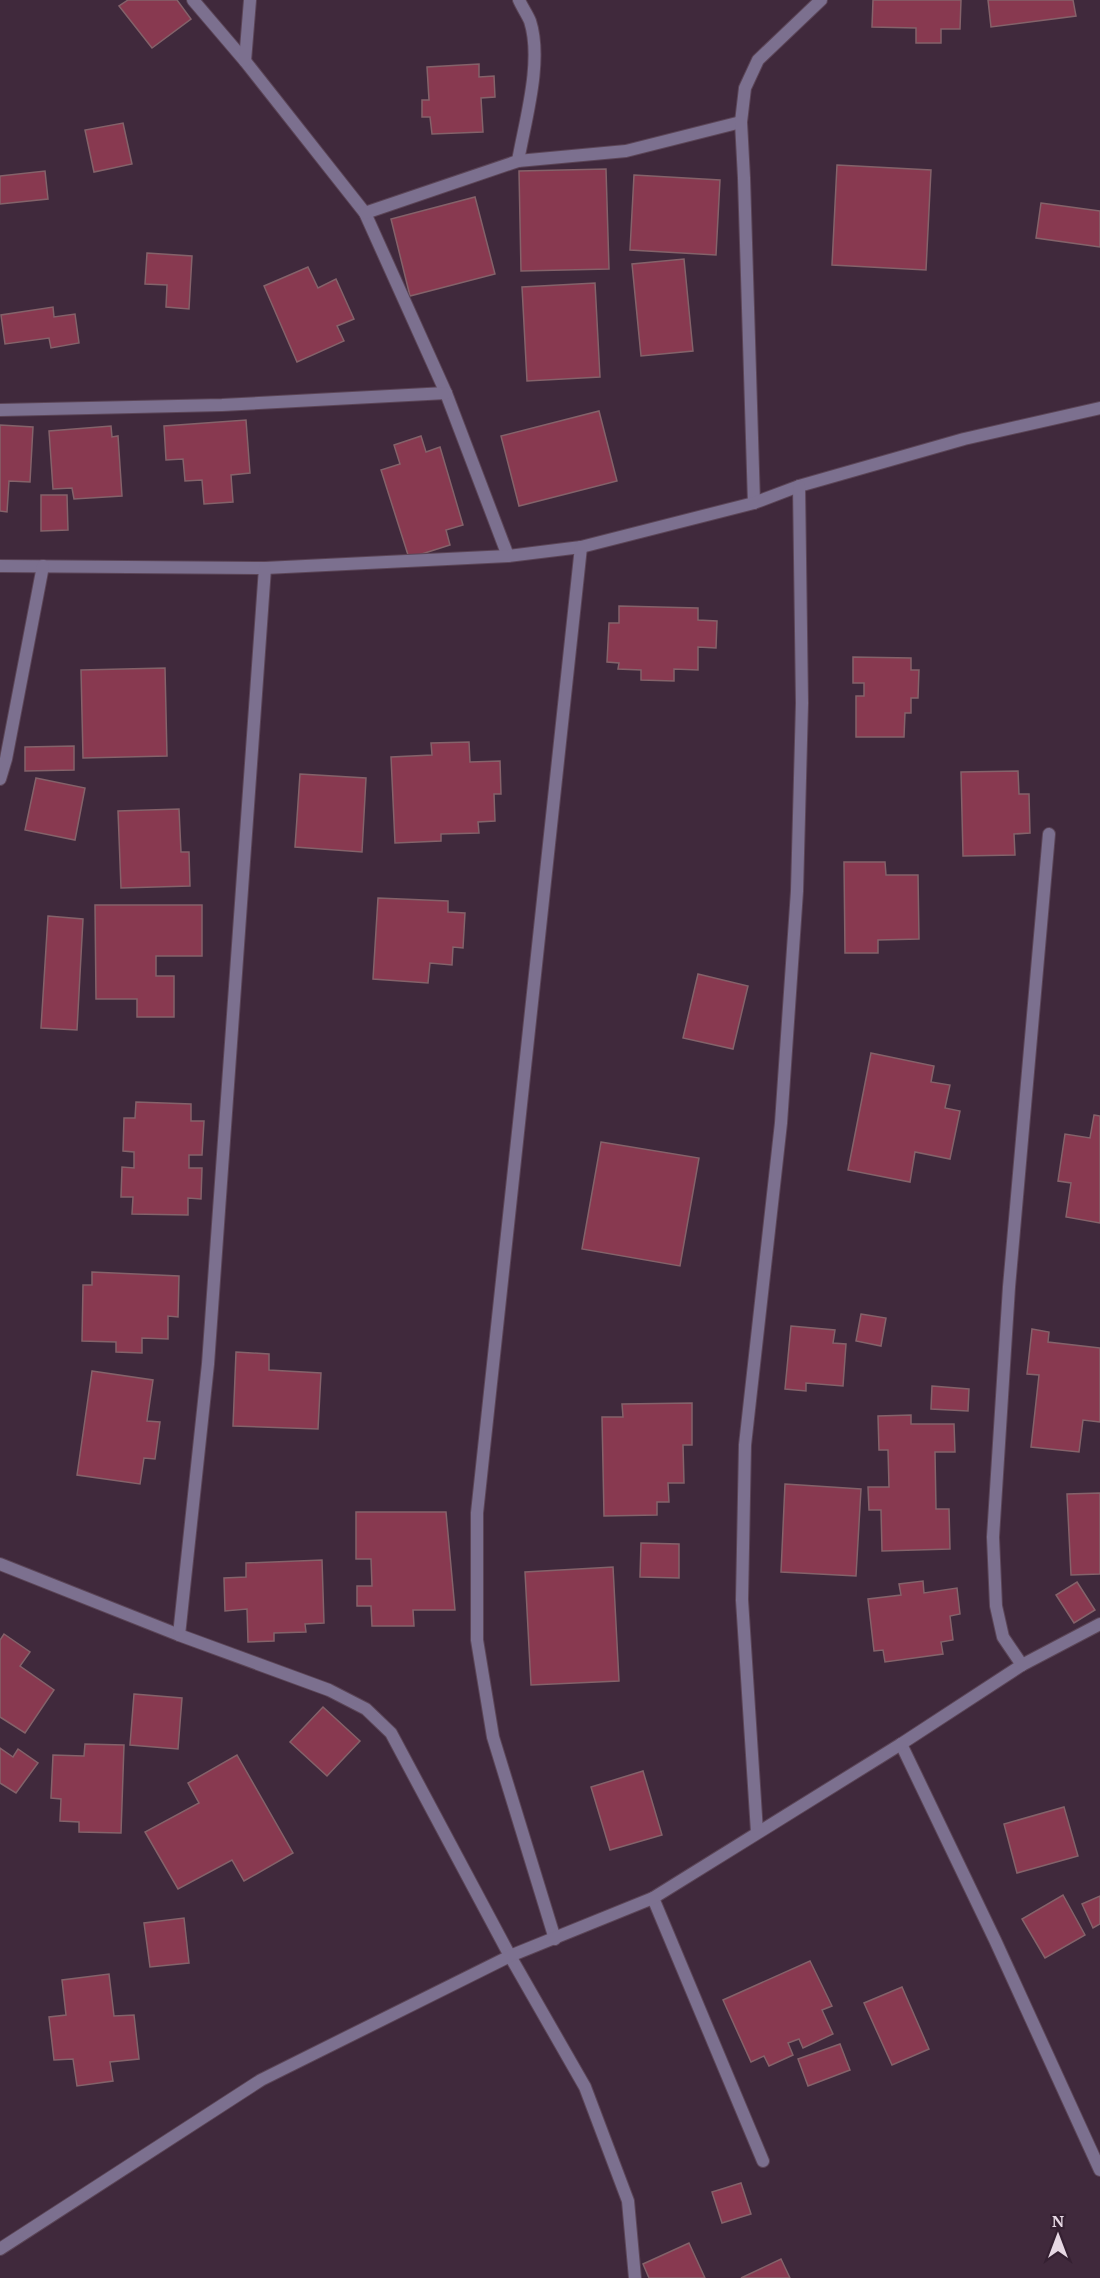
<svg xmlns="http://www.w3.org/2000/svg" width="1100" height="2278" viewBox="0 0 1100 2278" font-family="'PT Serif',serif">
<style>
.building{fill:#883950;stroke:#84626a;stroke-width:1.5}
.lines{fill:none;stroke-linecap:round;stroke-linejoin:round}
.street-casing{stroke:#5b4557;stroke-width:14}
.street{stroke:#7c708f;stroke-width:12}
</style>
<rect width="100%" height="100%" fill="#40293c"/>
<!-- building -->
<g class="building">
<path d="M128,0h49l14,19 -39,29 -33,-42z"/>
<path d="M873,0h88l-1,29h-19v14h-25v-15l-44,-1z"/>
<path d="M988,0h85l3,16 -85,11z"/>
<path d="M479,64v13l15,-1 1,21 -14,1 2,34 -51,2 -2,-17h-8v-17h7l-2,-33z"/>
<path d="M123,123l9,41 -38,8 -9,-42z"/>
<path d="M837,165l94,5 -5,100 -94,-5z"/>
<path d="M606,169l3,100 -88,2 -2,-100z"/>
<path d="M45,171l3,28 -48,5v-28z"/>
<path d="M634,175l86,5 -4,75 -86,-5z"/>
<path d="M475,197l20,77 -85,22 -19,-77z"/>
<path d="M1041,203l59,8v36l-64,-9z"/>
<path d="M147,253l45,3 -3,53 -23,-2 1,-22 -22,-1z"/>
<path d="M684,259l9,92 -52,5 -9,-92z"/>
<path d="M308,267l10,21 18,-9 18,40 -17,7 7,15 -47,21 -33,-76z"/>
<path d="M595,283l5,94 -73,4 -5,-94z"/>
<path d="M53,307l1,10 21,-3 4,29 -28,5 -2,-10 -44,6 -4,-29z"/>
<path d="M599,411l18,70 -98,25 -18,-70z"/>
<path d="M246,420l4,53 -19,2 2,27 -29,2 -2,-24 -17,1 -2,-22 -17,1 -2,-34z"/>
<path d="M0,425l33,2 -3,55 -21,-1 -2,31 -7,-1z"/>
<path d="M111,426l1,11 6,-1 4,60 -48,3 -2,-11 -19,1 -4,-58z"/>
<path d="M421,436l5,16 14,-5 23,78 -17,5 4,15 -41,13 -28,-88 19,-6 -6,-19z"/>
<path d="M41,495h26l1,35 -27,1z"/>
<path d="M619,606l79,2v12l19,1 -1,27 -18,-1v23l-24,-1v12l-33,-1v-10l-23,-1 1,-6 -12,-1 2,-39h10z"/>
<path d="M853,657l58,1v12h8l-1,28h-7v15h-6l-1,24h-48v-41h8v-13h-11z"/>
<path d="M165,668l2,88 -84,2 -2,-88z"/>
<path d="M469,742l1,20 30,-1 1,33h-7l1,27 -17,1 1,11 -38,1v7l-46,2 -4,-86 41,-2 -1,-12z"/>
<path d="M74,746v24l-49,1v-24z"/>
<path d="M1018,771l1,23h10l1,39 -16,1 1,21 -52,1 -2,-84z"/>
<path d="M300,774l66,4 -4,74 -67,-5z"/>
<path d="M36,778l49,10 -10,52 -50,-10z"/>
<path d="M179,809l2,43h8l1,34 -69,2 -3,-77z"/>
<path d="M844,862h41l1,13h32l1,64 -41,1v13h-33z"/>
<path d="M378,898l70,3v11l17,1 -2,35 -10,-1 -1,18 -22,-2 -2,20 -55,-4z"/>
<path d="M95,905h107v51h-46v20h18v41h-37v-18h-41z"/>
<path d="M48,916l35,3 -6,111 -36,-2z"/>
<path d="M698,974l50,12 -15,63 -50,-11z"/>
<path d="M871,1053l63,13 -3,16 19,3 -5,23 15,3 -10,48 -35,-7 -5,30 -62,-12z"/>
<path d="M136,1102l55,2v17h13l-2,34h-13v13h13l-1,31 -13,-1v17l-56,-1 1,-17h-12l1,-30 12,1v-16l-11,-1 1,-33h11z"/>
<path d="M1094,1115l6,1v107l-34,-6 5,-34 -13,-2 7,-47 25,4z"/>
<path d="M601,1142l98,16 -19,108 -98,-17z"/>
<path d="M92,1272l87,4 -1,41 -10,-1v23l-26,-1v15l-26,-1v-10l-34,-1 1,-56h9z"/>
<path d="M861,1314l25,4 -5,28 -25,-5z"/>
<path d="M791,1326l44,4 -2,13 13,1 -3,42 -37,-3v8l-21,-2z"/>
<path d="M1032,1329l17,3 -1,10 52,6v74l-17,-2 -4,32 -48,-5 8,-72 -12,-1z"/>
<path d="M236,1352l33,2v16l52,3 -3,56 -85,-3z"/>
<path d="M92,1371l61,9 -6,41 13,1 -5,37 -11,-1 -4,26 -63,-9z"/>
<path d="M932,1386l37,3 -1,22 -37,-2z"/>
<path d="M692,1403v42h-9l1,38h-16l1,19h-12v13l-53,1 -2,-99h21l-1,-13z"/>
<path d="M911,1415v9h43l1,28h-20l1,57h13l1,40 -68,2 -1,-41h-12l-1,-23h21l-1,-37h-9l-1,-34z"/>
<path d="M785,1484l76,5 -5,87 -75,-4z"/>
<path d="M1100,1493v81l-29,1 -4,-81z"/>
<path d="M356,1512h90l9,98h-42l1,16h-42l-1,-20h-14v-20h15l-1,-27h-15z"/>
<path d="M641,1543l38,1v34l-39,-1z"/>
<path d="M322,1560l2,63 -19,1 1,8 -32,1v8l-26,1 -1,-33 -22,2 -1,-33 22,-1v-14z"/>
<path d="M613,1567l6,114 -88,4 -6,-113z"/>
<path d="M923,1581l1,12 33,-5 3,26 -10,2 3,24 -12,2 2,12 -58,8 -2,-12 -9,1 -6,-52 33,-4 -2,-11z"/>
<path d="M1077,1582l18,28 -21,13 -18,-28z"/>
<path d="M4,1634l26,18 -10,14 34,24 -29,43 -25,-16v-77z"/>
<path d="M134,1694l48,4 -4,51 -48,-4z"/>
<path d="M323,1707l37,34 -33,35 -37,-34z"/>
<path d="M85,1744l39,1 -3,88 -42,-1v-10l-19,-1 1,-22 -10,-1 2,-43 31,1z"/>
<path d="M0,1748l13,9 5,-8 20,14 -22,30 -16,-10z"/>
<path d="M237,1755l56,98 -49,28 -12,-21 -54,29 -33,-57 54,-29 -11,-20z"/>
<path d="M643,1771l19,64 -52,15 -19,-63z"/>
<path d="M1064,1807l14,49 -61,17 -13,-49z"/>
<path d="M1063,1895l22,40 -40,23 -23,-39z"/>
<path d="M1100,1896v28l-7,4 -11,-24z"/>
<path d="M184,1918l5,45 -39,4 -6,-44z"/>
<path d="M810,1961l22,45 -10,4 11,24 -30,14 -4,-9 -11,4 5,12 -24,11 -5,-10 -13,6 -28,-62z"/>
<path d="M109,1974l5,42 20,-1 5,44 -29,3 3,19 -36,5 -4,-27 -19,1 -5,-43 17,-2 -4,-35z"/>
<path d="M902,1987l27,62 -37,16 -28,-62z"/>
<path d="M840,2044l10,26 -42,16 -10,-27z"/>
<path d="M741,2183l10,31 -29,9 -10,-31z"/>
<path d="M689,2243l16,35h-56l-6,-14z"/>
<path d="M781,2259l9,19h-49z"/>
</g>
<g class="lines">
<!-- street casing -->
<g class="street-casing">
<g id="street">
<path d="M193,0l52,61 120,152 81,180 62,163"/>
<path d="M245,61l5,-61"/>
<path d="M518,161c7,-40 25,-100 12,-140 -3,-7 -8,-14 -11,-21"/>
<path d="M365,213l153,-52 108,-10 115,-29"/>
<path d="M0,410l222,-5 224,-12"/>
<path d="M754,503l-10,-325 -3,-56 4,-34 13,-28 63,-60"/>
<path d="M0,566l265,2 243,-12 73,-9 173,-44 45,-17 165,-47 136,-31"/>
<path d="M0,779l6,-20 37,-193"/>
<path d="M0,1564l179,71 150,55 37,19 25,24 119,223 75,131 43,114 7,77"/>
<path d="M179,1635l29,-271 57,-796"/>
<path d="M1022,1665l-19,-28 -7,-31 -3,-69 16,-250 40,-453"/>
<path d="M901,1744l94,196 105,230"/>
<path d="M757,1832l-15,-232 3,-155 36,-322 16,-232 5,-188 -3,-217"/>
<path d="M653,1898l110,263"/>
<path d="M555,1939l-62,-202 -16,-97v-127l104,-966"/>
<path d="M0,2249l261,-169 249,-124 143,-58 248,-154 121,-79 78,-41"/>
</g>
</g>
<!-- street -->
<use href="#street" class="street"/>
</g>
<!-- north arrow -->
<g transform="translate(1058 2236)" stroke="#352032" stroke-width="4.5" paint-order="stroke">
<path d="M0-4.5L10 22L0 15L-10 22Z" fill="#e7d8e4"/>
<text y="-9" font-size="16" font-weight="bold" text-anchor="middle" fill="#e7d8e4">N</text>
</g>
</svg>
